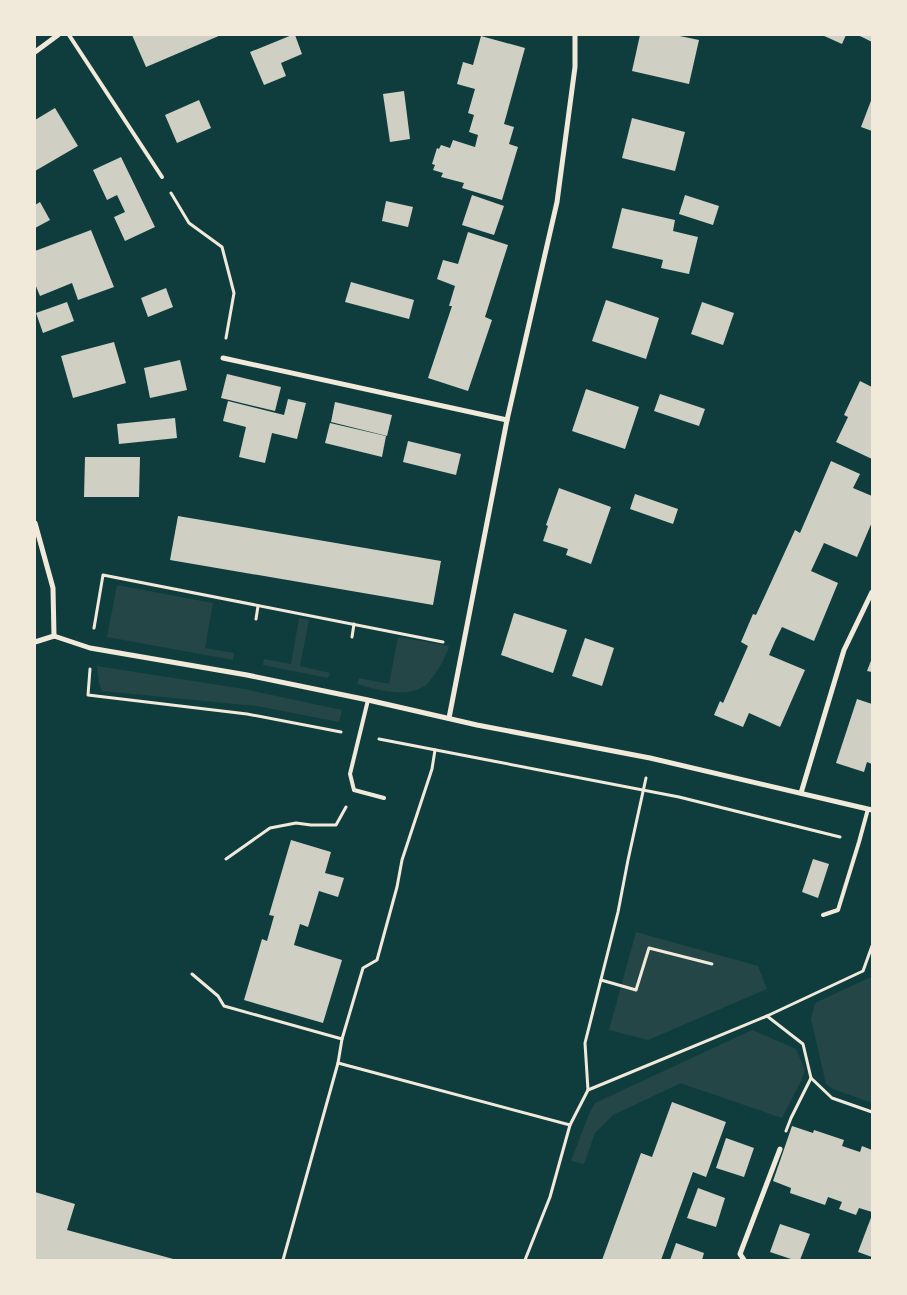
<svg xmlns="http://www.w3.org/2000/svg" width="907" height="1295" viewBox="0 0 907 1295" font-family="Helvetica,sans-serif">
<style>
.green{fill:#244646}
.building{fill:#cfcfc3}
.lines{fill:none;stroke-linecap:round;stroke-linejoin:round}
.path{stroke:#f1e9da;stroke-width:3}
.service{stroke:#f1e9da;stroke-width:4}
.minor{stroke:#f1e9da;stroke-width:5}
</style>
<rect width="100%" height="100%" fill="#0f3d3e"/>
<!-- green -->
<g class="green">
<path d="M117,585l96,18 -8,45 29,5 -1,7 -126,-23z"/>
<path d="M299,618l10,2 -9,46 30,7 -2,5 -65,-13 1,-6 27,5z"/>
<path d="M398,637l51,9c-3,11 -8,19 -14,28 -2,3 -5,6 -7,9 -19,17 -49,7 -71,1l2,-6 30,6z"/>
<path d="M97,666l147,23 98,21 -3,12 -82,-16 -155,-15 -3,-8z"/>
<path d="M636,932l122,34 9,23 -119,51 -39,-10z"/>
<path d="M871,977l1,3v123l-39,-14 -7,-5 -15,-65 4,-16z"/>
<path d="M752,1030l44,19 9,21 -4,11 -19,37 -102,-35 -1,1 -66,31 -18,18 -11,31 -13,-3 18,-47 6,-11z"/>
</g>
<!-- building -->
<g class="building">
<path d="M132,35h89l-75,32z"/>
<path d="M292,35h3l7,19 -21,9 5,13 -22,9 -14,-33z"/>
<path d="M640,35h35l24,5 -10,44 -57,-13z"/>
<path d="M822,35h24l-4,9z"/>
<path d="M857,35h15v7l-10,-5z"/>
<path d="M481,36l44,12 -21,76 10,3 -5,17 9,3 -16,53 -40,-12 2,-5 -23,-6 2,-4 -10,-3 2,-5 -3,-1 5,-16 2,1 2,-4 9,3 3,-8 22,7 3,-12 -9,-3 5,-17 -6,-2 7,-24 -18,-5 6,-22 10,3z"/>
<path d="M404,91l6,48 -20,3 -7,-48z"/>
<path d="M872,98v33l-11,-4z"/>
<path d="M199,100l12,28 -34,15 -12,-28z"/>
<path d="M55,108l23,38 -43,25v-51z"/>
<path d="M632,118l53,14 -10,39 -53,-13z"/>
<path d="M121,157l34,70 -30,14 -11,-24 11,-5 -8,-17 -10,5 -14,-30z"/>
<path d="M472,195l32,11 -10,29 -32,-10z"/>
<path d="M685,195l34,11 -6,19 -34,-11z"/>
<path d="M386,201l27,6 -5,20 -26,-6z"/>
<path d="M40,202l10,18 -15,8v-23z"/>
<path d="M622,208l53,12 -2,11 25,6 -9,37 -28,-6 2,-8 -51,-12z"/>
<path d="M91,230l23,57 -36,13 -6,-17 -32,13 -5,-12v-33z"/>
<path d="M468,232l40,13 -23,72 7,3 -24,71 -40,-13 24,-72h-3l6,-20 -18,-7 6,-19 15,4z"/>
<path d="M351,282l63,18 -5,19 -64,-17z"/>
<path d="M166,288l7,19 -25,10 -7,-19z"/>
<path d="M606,300l53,18 -13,41 -54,-18z"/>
<path d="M67,302l7,19 -31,12 -7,-20z"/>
<path d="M702,302l32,11 -11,32 -32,-11z"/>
<path d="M114,342l12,41 -53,15 -12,-42z"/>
<path d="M180,360l7,30 -37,8 -6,-30z"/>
<path d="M227,374l54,13 -6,24 -54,-13z"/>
<path d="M860,381l12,6v72l-36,-17 12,-25 -4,-2z"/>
<path d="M586,389l53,18 -14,42 -53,-18z"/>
<path d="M660,394l45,15 -6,17 -45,-15z"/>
<path d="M288,399l18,4 -9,36 -25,-6 -7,30 -26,-6 7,-30 -23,-6 5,-20 56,14z"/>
<path d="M335,402l57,13 -5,21 -56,-14z"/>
<path d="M175,418l2,20 -58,6 -2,-20z"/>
<path d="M330,423l56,13 -4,21 -57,-14z"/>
<path d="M408,441l53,13 -5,21 -53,-13z"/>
<path d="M85,457h55l-1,40h-55z"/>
<path d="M831,461l29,13 -7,14 19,8v26l-15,35 -33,-14 -13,28 27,12 -24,58 -32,-14 -7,14 -6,14 36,15 -25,57 -31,-14 -6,14 -29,-12 6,-14 3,2 25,-57 -7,-4 12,-28 3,1 39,-85 5,3z"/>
<path d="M559,488l52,19 -20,57 -25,-9 2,-6 -25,-8 5,-15 -2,-1z"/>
<path d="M635,494l43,15 -5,15 -43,-15z"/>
<path d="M178,516l263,45 -8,44 -263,-45z"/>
<path d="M514,613l53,17 -14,43 -52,-18z"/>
<path d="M585,638l29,10 -12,38 -30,-10z"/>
<path d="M872,658v14l-5,-1z"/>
<path d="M857,699l15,5v60l-5,-2 -3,10 -28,-9z"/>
<path d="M291,840l40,12 -6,21 19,5 -6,19 -19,-6 -11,36 -8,-3 -6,21 48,15 -19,63 -79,-23 18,-61 5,2 7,-25 -5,-1z"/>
<path d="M813,859l16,5 -11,34 -16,-6z"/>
<path d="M672,1102l54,20 -20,55 -13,-5 -32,88h-59l39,-107 11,4z"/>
<path d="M792,1126l21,7 1,-3 30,10 -2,6 18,6 2,-6 10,4v62l-13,-4 -3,7 -17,-6 3,-7 -14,-5 -3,8 -35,-12 1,-5 -18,-7z"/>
<path d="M726,1138l28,10 -10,29 -28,-9z"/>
<path d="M698,1188l27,10 -9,29 -29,-9z"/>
<path d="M35,1192l40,12 -8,26 110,30h-142z"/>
<path d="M872,1215v42l-14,-5z"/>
<path d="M780,1224l30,10 -10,26h-6l-24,-8z"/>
<path d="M676,1243l28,10 -2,7h-32z"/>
</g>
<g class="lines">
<!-- path -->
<g class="path">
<path d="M171,193l18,30 33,24 12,46 -8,45"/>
<path d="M256,619l2,-13"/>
<path d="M94,628l9,-53 340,67"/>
<path d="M352,637l2,-13"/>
<path d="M90,669l-2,26 159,19 94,18"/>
<path d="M379,739l300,58 161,40"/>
<path d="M226,859l44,-31 26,-5 15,2h25l10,-18"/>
<path d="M192,974l26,22 6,10 118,33"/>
<path d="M601,980l35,10 13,-42 63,16"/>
<path d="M767,1016l36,28 8,34 -20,40 -5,13"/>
<path d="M338,1063l232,62"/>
<path d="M811,1078l21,20 40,14"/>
<path d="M588,1090l-3,-47 33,-131 10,-52 18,-82"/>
<path d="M283,1260l55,-197 4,-24 21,-71 14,-8 20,-73 5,-27 30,-91 3,-19"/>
<path d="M525,1260l25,-63 20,-72 18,-35 179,-74 96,-45 9,-25"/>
</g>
<!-- service -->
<g class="service">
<path d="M69,35l93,142"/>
<path d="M368,700l-18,74 4,16 30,8"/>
<path d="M823,915l15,-5 21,-68 9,-33"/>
</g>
<!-- minor -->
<g class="minor">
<path d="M35,52l23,-17"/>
<path d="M223,358l284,62"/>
<path d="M35,523l18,65 1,48"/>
<path d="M35,642l19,-6 36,12 157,27 121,25 109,25 173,33 222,52"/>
<path d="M449,718l58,-298 50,-218 18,-135v-32"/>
<path d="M801,793l43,-143 28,-58"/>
<path d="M744,1260l-4,-6 40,-105"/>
</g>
</g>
<!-- border -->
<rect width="907" height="1295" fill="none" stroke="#f1e9da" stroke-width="72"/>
</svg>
